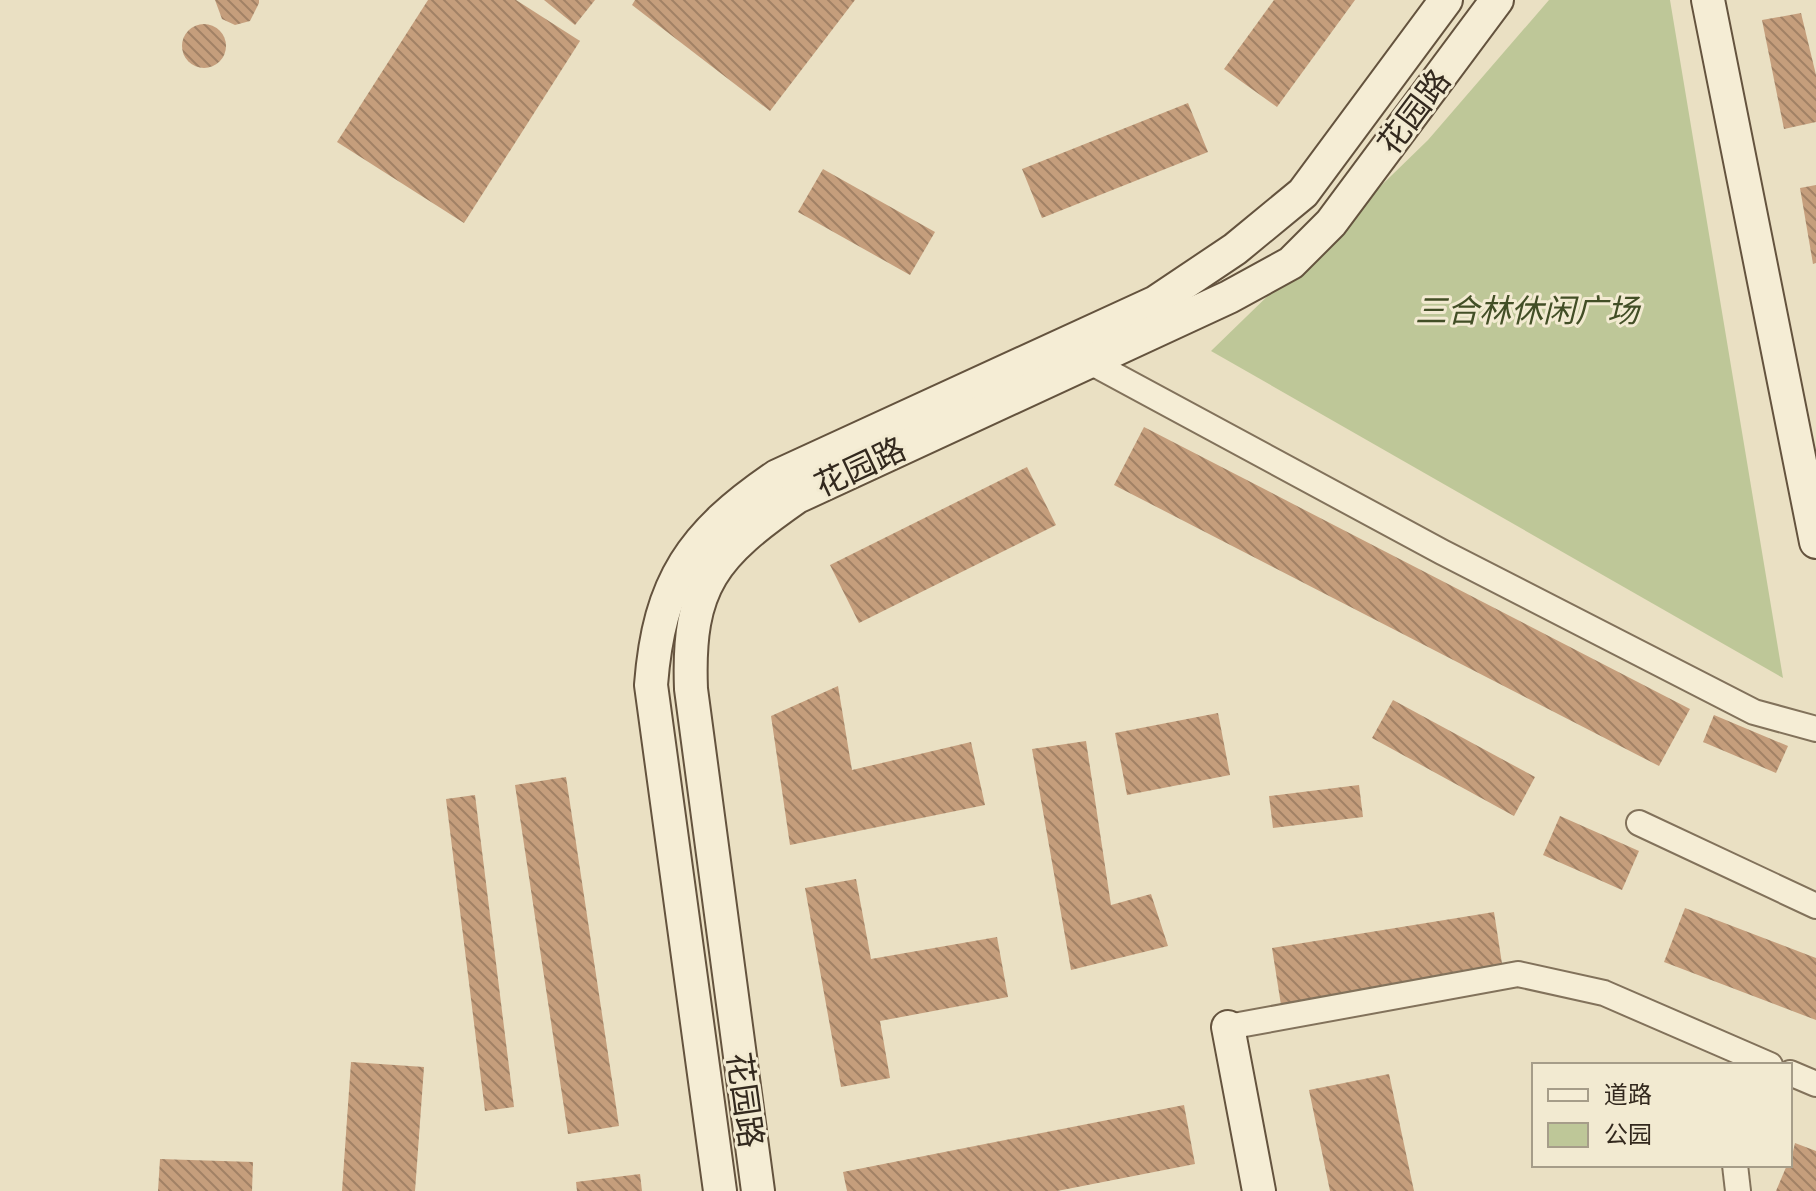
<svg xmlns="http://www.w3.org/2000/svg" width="1816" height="1191" viewBox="0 0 1816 1191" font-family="'Zilla Slab','Noto Sans SC',serif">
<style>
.green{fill:#bec798}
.building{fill:url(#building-back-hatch)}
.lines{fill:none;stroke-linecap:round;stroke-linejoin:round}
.street-casing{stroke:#82725b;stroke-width:28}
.secondary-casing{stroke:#64533e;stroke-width:36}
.street{stroke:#f5edd5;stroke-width:24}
.secondary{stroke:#f5edd5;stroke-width:32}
.labels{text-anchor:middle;stroke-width:6;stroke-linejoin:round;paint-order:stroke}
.street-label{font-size:32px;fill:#33291e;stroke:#f2ead1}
.park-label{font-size:32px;font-style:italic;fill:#424e26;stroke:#f2ead1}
</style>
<defs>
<pattern id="building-back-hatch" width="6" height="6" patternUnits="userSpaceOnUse" patternTransform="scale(2)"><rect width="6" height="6" fill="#c59e7c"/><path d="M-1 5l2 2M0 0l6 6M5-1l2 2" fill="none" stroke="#a18165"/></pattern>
</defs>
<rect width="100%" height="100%" fill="#eae0c3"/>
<!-- green -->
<path class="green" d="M1549,0h121l113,678 -572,-327 217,-211z"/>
<!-- building -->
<g class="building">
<path d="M215,0h44v3l-9,18 -15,4 -13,-6z"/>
<path d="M428,0h88l64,41 -116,182 -127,-81z"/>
<path d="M544,0h51l-20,25z"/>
<path d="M635,0h220l-85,111 -138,-106z"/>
<path d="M1274,0h81l-78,107 -53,-38z"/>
<path d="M1801,13l15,62v47l-32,7 -22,-109z"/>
<circle cx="204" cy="46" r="22"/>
<path d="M1188,103l20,49 -166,66 -20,-49z"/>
<path d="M823,169l112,63 -25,43 -112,-63z"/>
<path d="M1816,185v78l-3,1 -13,-76z"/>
<path d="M1144,427l546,282 -31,57 -545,-281z"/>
<path d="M1027,467l29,58 -197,98 -29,-58z"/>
<path d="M838,686l14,84 119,-28 14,63 -195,40 -19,-129z"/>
<path d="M1393,700l142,77 -21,39 -142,-78z"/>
<path d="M1218,713l12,62 -103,20 -12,-62z"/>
<path d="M1714,715l74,31 -12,27 -73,-31z"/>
<path d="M1086,741l25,164 40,-11 17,52 -97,24 -39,-221z"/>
<path d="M566,777l53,349 -51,8 -53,-349z"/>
<path d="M1359,785l4,32 -90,11 -4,-32z"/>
<path d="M475,795l39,312 -29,4 -39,-312z"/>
<path d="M1560,816l79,35 -17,39 -79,-35z"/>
<path d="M856,879l15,80 126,-22 11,60 -128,24 10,57 -49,9 -36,-199z"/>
<path d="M1685,908l131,50v62l-152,-58z"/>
<path d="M1494,912l9,58 -222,35 -9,-57z"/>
<path d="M351,1062l73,5 -9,124h-73z"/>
<path d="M1389,1074l25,117h-84l-21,-101z"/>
<path d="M1184,1105l11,59 -138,27h-210l-4,-19z"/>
<path d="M1795,1143l21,8v40h-40l11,-26h3z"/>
<path d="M160,1159l93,3 -1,29h-94z"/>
<path d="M640,1174l2,17h-65l-1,-9z"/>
</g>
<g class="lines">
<!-- street casing -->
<g class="street-casing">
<g id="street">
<path d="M1081,357l361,195 312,160 62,17"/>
<path d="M1639,823l177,83"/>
<path d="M1228,1027l290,-53 86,19 166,72"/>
<path d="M1790,1073l26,11"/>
<path d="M1735,1165l3,26"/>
</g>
</g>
<!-- secondary casing -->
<g class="secondary-casing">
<g id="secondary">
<path d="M1708,0l108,542"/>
<path d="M1228,1027l31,164"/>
<path d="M720,1191l-69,-506c8,-104 41,-151 126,-209l379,-174 79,-53 68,-56 143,-193"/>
<path d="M758,1191l-67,-502c-4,-105 23,-134 106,-192l432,-200 62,-34 40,-40 166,-223"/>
</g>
</g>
<!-- street -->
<use href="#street" class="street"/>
<!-- secondary -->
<use href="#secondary" class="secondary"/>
</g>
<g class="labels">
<!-- street labels -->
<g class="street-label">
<text transform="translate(1414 112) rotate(-53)" y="11">花园路</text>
<text transform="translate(860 467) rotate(-25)" y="11">花园路</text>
<text transform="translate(745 1100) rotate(82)" y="11">花园路</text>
</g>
<!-- park labels -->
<g class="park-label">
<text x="1527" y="322">三合林休闲广场</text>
</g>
</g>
<!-- legend -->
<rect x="1532" y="1063" width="260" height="104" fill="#f2ead1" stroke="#a69d89" stroke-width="2"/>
<rect x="1548" y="1089" width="40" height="12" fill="#f5edd5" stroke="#a69d89" stroke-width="2"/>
<text x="1604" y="1103" font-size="24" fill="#33291e">道路</text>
<rect x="1548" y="1123" width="40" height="24" fill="#bec798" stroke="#a69d89" stroke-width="2"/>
<text x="1604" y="1143" font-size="24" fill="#33291e">公园</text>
</svg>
